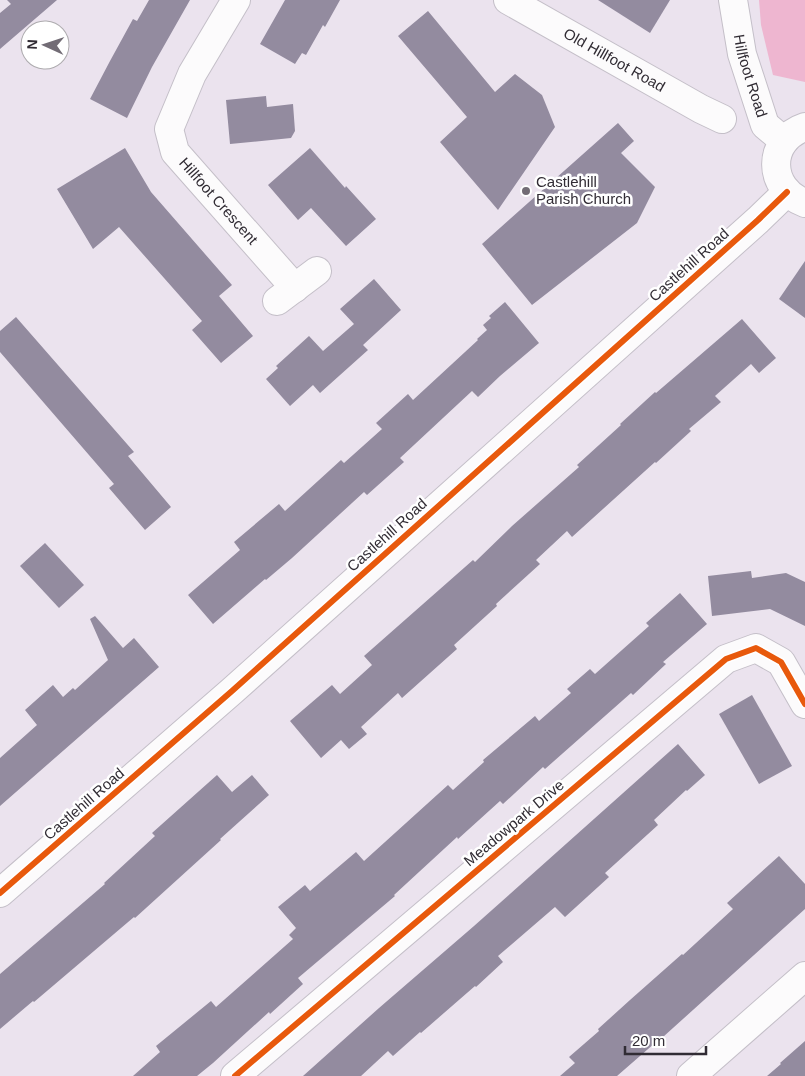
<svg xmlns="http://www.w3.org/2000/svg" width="805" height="1076" viewBox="0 0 805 1076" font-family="Helvetica,sans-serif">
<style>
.forest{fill:#eeb6d0}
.building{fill:#938b9f}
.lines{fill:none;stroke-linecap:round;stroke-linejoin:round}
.minor-casing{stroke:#c4bfc8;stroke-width:30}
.major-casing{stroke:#c4bfc8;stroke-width:30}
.minor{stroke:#fcfbfc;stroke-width:28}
.major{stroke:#fcfbfc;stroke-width:28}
.cycleway-casing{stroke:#fff;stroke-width:9}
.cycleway{stroke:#e8590c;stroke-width:6}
.poi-dot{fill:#726c75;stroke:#fff;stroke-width:2}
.labels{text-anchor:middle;stroke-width:5;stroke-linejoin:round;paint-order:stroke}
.street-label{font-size:15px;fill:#312c34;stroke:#fff}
.poi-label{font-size:15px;fill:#312c34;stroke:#fff;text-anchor:start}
</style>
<rect width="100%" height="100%" fill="#ebe3ee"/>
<!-- forest -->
<path class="forest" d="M759,0h46v82l-32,-7 -12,-50z"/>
<!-- building -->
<g class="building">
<path d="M7,0h50l-57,49v-36l11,-9z"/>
<path d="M149,0h41l-38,67 -25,51 -37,-19 20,-38 23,-42 4,2z"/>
<path d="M285,0h55l-15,27 -2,-2 -17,30 -4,-2 -7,11 -35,-20z"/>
<path d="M598,0h72l-20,33z"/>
<path d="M428,11l67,81 20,-18 27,21 13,32 -57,83 -58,-68 27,-25 -69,-81z"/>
<path d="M266,96l1,11 26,-3 2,27 -4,7 -61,6 -4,-44z"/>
<path d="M618,123l16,18 -13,12 34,34 -18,36 -105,82 -50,-61z"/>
<path d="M125,148l26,44 81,93 -13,11 34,40 -32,27 -29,-33 10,-9 -83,-94 -26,22 -36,-60z"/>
<path d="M310,148l35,40 1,-2 30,33 -30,27 -35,-38 -13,12 -30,-35z"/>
<path d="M805,261v57l-26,-19z"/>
<path d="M374,279l27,31 -38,35 5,5 -48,43 -7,-8 -23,21 -24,-27 12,-11 -2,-2 33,-30 14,15 31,-27 -14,-15z"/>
<path d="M505,302l34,41 -39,33 -22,21 -6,-6 -72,67 4,4 -37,33 -3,-3 -72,66 -26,22 -1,-1 -52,45 -25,-29 52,-45 -6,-8 45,-38 6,7 56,-51 3,3 38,-34 -6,-6 32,-29 5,6 65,-60 -1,-1 10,-9 -4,-5 8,-7 -2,-2z"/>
<path d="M16,317l118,135 -6,4 43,51 -26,23 -36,-42 5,-4 -114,-132v-21z"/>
<path d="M742,319l34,39 -17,15 -8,-9 -36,32 6,6 -32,27 2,2 -35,32 -1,-1 -83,75 -5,-6 -31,29 4,4 -44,40 1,2 -43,39 3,4 -55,49 -4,-5 -37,34 6,7 -18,15 -8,-9 -20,18 -31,-37 42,-36 8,9 32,-29 -8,-9 109,-96 2,2 37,-36 67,-59 -2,-2 44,-40 -1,-1 35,-32 1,1z"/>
<path d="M45,543l39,42 -25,23 -39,-42z"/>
<path d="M751,571l1,7 34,-5 19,9v44l-35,-17 -58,7 -4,-40z"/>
<path d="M680,593l27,31 -44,38 3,2 -33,31 -2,-2 -86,76 -2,-2 -40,37 -3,-3 -42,38 -1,-2 -63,58 1,1 -97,82 5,6 -33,30 -1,-2 -56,51 -16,13h-64l27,-24 -4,-6 55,-45 5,6 77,-68 -4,-4 7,-7 -18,-21 27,-22 5,6 46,-39 8,9 84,-76 5,5 31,-28 -1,-2 52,-44 4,5 32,-28 -4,-4 23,-20 5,5 54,-48 -3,-3z"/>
<path d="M95,616l28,32 11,-10 25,29 -159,139v-48l37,-33 -12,-15 28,-25 10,12 10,-9 2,2 33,-30 -18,-41z"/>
<path d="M752,695l40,71 -33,18 -40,-70z"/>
<path d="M678,744l27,31 -18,16 -1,-1 -32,30 4,5 -53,48 4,4 -44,40 -10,-10 -57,49 5,6 -27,25 -1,-1 -54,47 -1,-1 -27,24 -5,-5 -27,25h-58l76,-68 95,-82z"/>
<path d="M217,775l15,17 20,-17 17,20 -49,44 1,1 -86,78 -1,-1 -100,85 -1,-1 -33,28v-55l105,-90 -1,-1 51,-47 -3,-3z"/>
<path d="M779,856l26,28v25l-142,128v-1l-46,40h-57l15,-13 -6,-6 30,-26 -1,-2 32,-29 52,-46 1,1 50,-46 -6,-6z"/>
<path d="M805,1041v35h-38l14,-12 -1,-1z"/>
</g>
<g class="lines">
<!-- minor casing -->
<g class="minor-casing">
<g id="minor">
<path id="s1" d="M236,0l-44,74 -23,55 6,23 120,136"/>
<path id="s2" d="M508,0l193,109 21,10"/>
<path id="s3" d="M733,0l9,54 23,71 19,16"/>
<path d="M277,301l40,-30"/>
<path d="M235,1076l491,-417 30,-11 25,14 24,42"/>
<path d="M691,1076l114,-100"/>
</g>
</g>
<!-- major casing -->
<g class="major-casing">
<g id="major">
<path d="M805,127c-39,13 -38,62 0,76"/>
<path d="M0,893l232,-202 526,-471 29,-28"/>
</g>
</g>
<!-- minor -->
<use href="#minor" class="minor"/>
<!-- major -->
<use href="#major" class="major"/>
<!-- cycleway casing -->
<g class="cycleway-casing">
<g id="cycleway">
<path d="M0,893l232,-202 526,-471 29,-28"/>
<path d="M235,1076l491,-417 30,-11 25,14 24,42"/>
</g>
</g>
<!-- cycleway -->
<use href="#cycleway" class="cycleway"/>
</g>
<!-- markers -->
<circle class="poi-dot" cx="526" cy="191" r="5"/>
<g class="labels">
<!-- street labels -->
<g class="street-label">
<text dy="5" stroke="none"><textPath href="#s2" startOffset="122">Old Hillfoot Road</textPath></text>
<text dy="5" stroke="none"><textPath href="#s3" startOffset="78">Hillfoot Road</textPath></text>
<text dy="5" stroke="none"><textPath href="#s1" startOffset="235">Hillfoot Crescent</textPath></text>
<text transform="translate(689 265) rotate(-42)" y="5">Castlehill Road</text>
<text transform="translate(387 535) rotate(-42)" y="5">Castlehill Road</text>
<text transform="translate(84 804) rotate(-41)" y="5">Castlehill Road</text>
<text transform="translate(514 823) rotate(-40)" y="5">Meadowpark Drive</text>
</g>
<!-- poi labels -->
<g class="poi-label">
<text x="536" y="187">Castlehill<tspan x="536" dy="17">Parish Church</tspan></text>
</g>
</g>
<!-- north arrow -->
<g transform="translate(45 45) rotate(273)"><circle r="24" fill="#ffffff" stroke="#adabae"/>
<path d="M0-4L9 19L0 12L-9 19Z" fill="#726c75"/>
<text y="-8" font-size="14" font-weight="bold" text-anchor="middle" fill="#312c34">N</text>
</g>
<!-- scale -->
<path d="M625 1046v8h81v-8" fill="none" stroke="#312c34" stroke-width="2.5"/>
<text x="632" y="1046" font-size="15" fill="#312c34" stroke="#ffffff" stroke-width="4" paint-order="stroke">20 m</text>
</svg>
